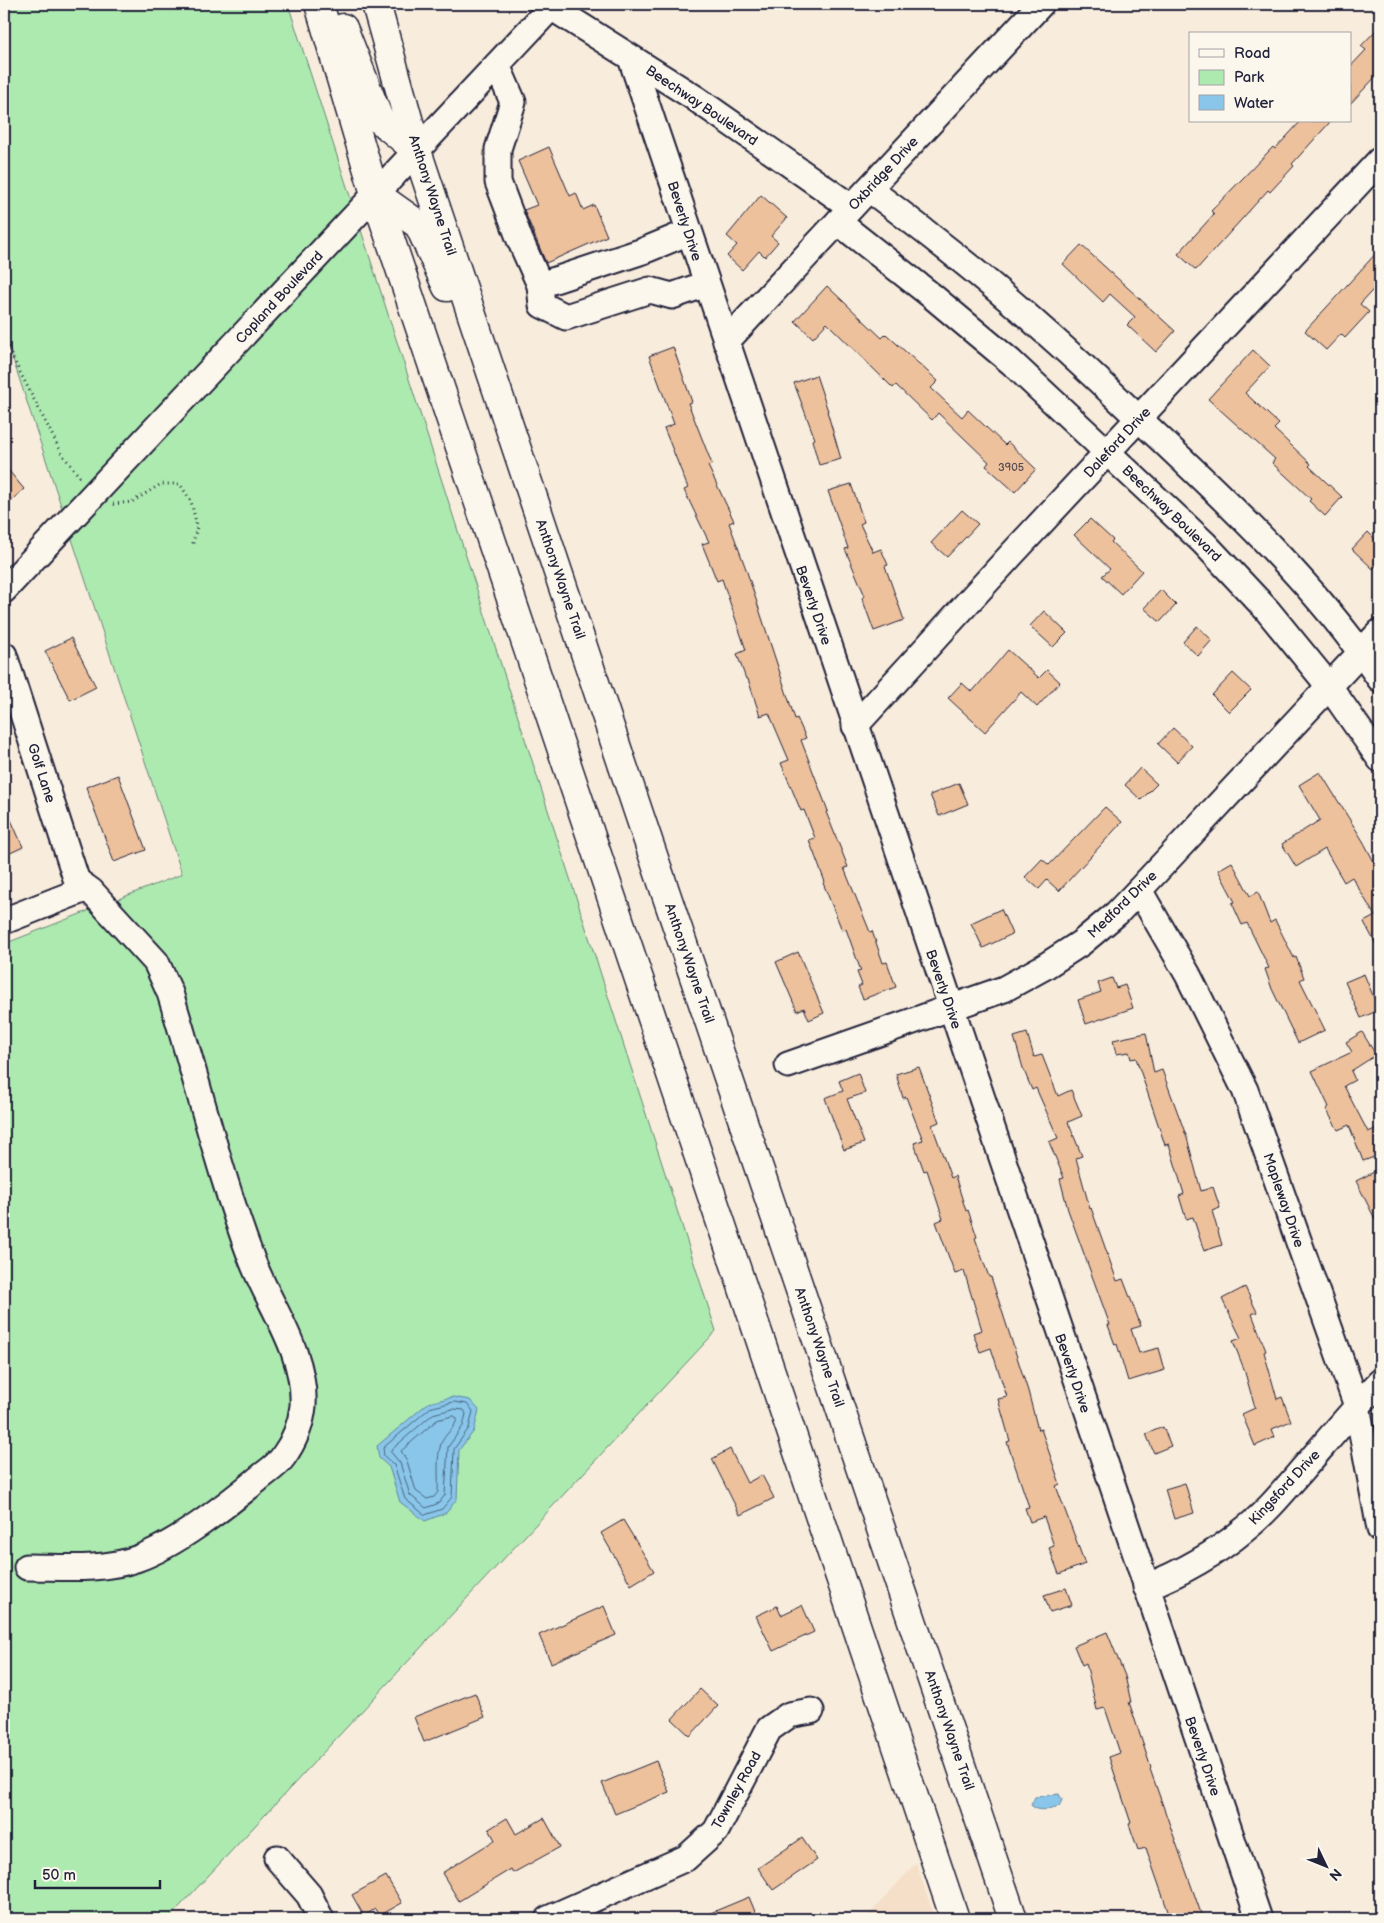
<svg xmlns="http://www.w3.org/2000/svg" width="1384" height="1923" viewBox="0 0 1384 1923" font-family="'Balsamiq Sans',sans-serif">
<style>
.built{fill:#f5dfc9}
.green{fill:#adeab0;stroke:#688676}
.water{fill:#89c6e9;stroke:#6084a3}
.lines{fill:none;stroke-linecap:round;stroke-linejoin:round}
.shore{stroke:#4b6481;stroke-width:1}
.building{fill:#eec19d;stroke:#22223b}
.minor-casing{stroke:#22223b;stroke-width:29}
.highway-casing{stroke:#22223b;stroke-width:31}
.path{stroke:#22223b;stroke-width:3;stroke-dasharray:1 4;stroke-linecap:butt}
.minor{stroke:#fbf7ec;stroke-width:25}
.highway{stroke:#fbf7ec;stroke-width:28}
.labels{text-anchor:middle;stroke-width:4.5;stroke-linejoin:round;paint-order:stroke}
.number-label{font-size:11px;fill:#554a54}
.street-label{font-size:14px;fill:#22223b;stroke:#fbf7ec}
</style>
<rect width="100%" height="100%" fill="#f8ecdc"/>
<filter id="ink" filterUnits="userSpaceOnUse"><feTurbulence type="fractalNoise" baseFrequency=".02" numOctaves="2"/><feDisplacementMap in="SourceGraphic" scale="10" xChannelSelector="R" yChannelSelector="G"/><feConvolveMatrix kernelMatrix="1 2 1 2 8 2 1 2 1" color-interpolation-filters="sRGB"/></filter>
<g filter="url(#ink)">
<!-- built -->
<path class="built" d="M916,1863l19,56h-70z"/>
<!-- green -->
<path class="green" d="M4,4h284l428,1327 -548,588h-164v-975l178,-70 -178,-542z"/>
<!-- water -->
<g class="water">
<path d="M453,1397l17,3 9,10 -5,21 -15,19 -2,49 -11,14 -21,8 -25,-19 -11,-35 -10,-9 -2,-12 51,-43z"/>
<path d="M1059,1794l3,6 -3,6c-10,3 -20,7 -28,-1l4,-8z"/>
</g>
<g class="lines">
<!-- shore -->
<g class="shore">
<path d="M454,1402l13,2 6,7 -4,17 -15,21 -2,48 -10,12 -17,6 -20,-16 -11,-34 -10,-9 -1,-8 47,-40z"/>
<path d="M454,1409l10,1 2,4 -3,12 -15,21 -3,48 -6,8 -13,5 -16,-13 -10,-32 -10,-12 43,-37z"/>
<path d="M454,1416l3,2c-1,10 -13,16 -16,26 -5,14 -2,33 -3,48l-4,5 -7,2 -11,-8 -9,-30 -6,-10 36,-31z"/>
</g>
</g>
<!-- building -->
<g class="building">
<path d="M1380,26v46l-30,32v-37l16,-17 -5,-4z"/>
<path d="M1301,121h30l-39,43 2,2 -24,26 -2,-2 -72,80 -18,-16 36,-40 -3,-3 62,-64 2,2z"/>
<path d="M549,147l21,49 6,-3 7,17 11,-5 13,31 -61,27 -22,-53 13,-5 -19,-44z"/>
<path d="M761,195l26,23 -16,18 7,6 -13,15 -6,-6 -17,19 -15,-14 10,-11 -10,-9z"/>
<path d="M1081,245l94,86 -19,21 -29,-27 8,-8 -25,-23 -7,8 -40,-38z"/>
<path d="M1380,249v33l-20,22 9,8 -24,26 -4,-4 -15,16 -21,-19z"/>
<path d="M827,286l55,52 4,-4 52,47 -7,7 31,29 6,-7 37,35 3,-3 28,27 -21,23 -29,-26 3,-4 -51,-49 -6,7 -36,-35 -3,3 -66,-65 -14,15 -18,-17z"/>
<path d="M673,347l19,55 -4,1 24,61 -4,2 26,55 -5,2 17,46 49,150 2,-1 9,20 -5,2 27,71 -2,1 22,55 -4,1 26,64 2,-1 11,32 4,-1 9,25 -33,12 -5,-12 4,-2 -5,-13 4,-1 -15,-42 -4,1 -19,-47 2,-1 -16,-42 6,-2 -11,-28 -3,1 -20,-48 8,-3 -20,-47 -9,3 -12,-37h-2l-9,-25 9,-4 -24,-71 -5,2 -15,-37 7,-2 -25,-52 4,-2 -24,-60 10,-4 -25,-68z"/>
<path d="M1253,350l17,16 -25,27 34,31 -5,5 37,35 -2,2 33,31 -17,19 -16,-15 2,-2 -39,-36 3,-4 -67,-60z"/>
<path d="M816,375l12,36h-1l14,48 -22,6 -7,-25 3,-1 -21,-56z"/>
<path d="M4,465l20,24 -20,18z"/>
<path d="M851,484l13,38 -4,2 13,28 8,-3 7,16 -3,1 19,54 -30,11 -12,-33 3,-2 -20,-47 3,-1 -20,-57z"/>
<path d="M962,510l16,14 -31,33 -16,-14z"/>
<path d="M1090,519l23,21 -2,2 31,29 -21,23 -19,-18 8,-7 -36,-34z"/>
<path d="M1368,532l12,12v17l-7,8 -21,-20z"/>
<path d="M1161,590l15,15 -16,17 -16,-14z"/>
<path d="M1044,611l23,22 -14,14 -23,-21z"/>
<path d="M1197,626l15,14 -14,16 -15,-14z"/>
<path d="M71,638l25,49 -26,13 -25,-49z"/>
<path d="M1008,650l31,28 8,-8 13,12 -23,25 -16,-15 -36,40 -37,-34 14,-15 10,9z"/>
<path d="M1233,673l18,17 -22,22 -17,-17z"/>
<path d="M1173,728l19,18 -15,16 -19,-18z"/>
<path d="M1140,768l17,16 -16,16 -16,-15z"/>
<path d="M1320,772l43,69 17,32v79l-16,-30 11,-6 -23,-39 -8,5 -19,-33 -29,18 -14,-23 38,-24 -21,-35z"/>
<path d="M118,775l28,75 -32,12 -28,-75z"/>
<path d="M959,783l9,21 -29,12 -9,-21z"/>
<path d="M4,804l19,43 -19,9z"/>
<path d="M1105,807l17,15 -63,69 -12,-11 -8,9 -14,-12 17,-18 7,6z"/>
<path d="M1232,862l18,34 8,-4 12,31 5,-3 19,38 2,-1 8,21 -4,2 25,50 -27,13 -26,-54 -7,-20 4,-1 -22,-45 -5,2 -10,-22 3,-1 -17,-32z"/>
<path d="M1001,909l11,25 -29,14 -12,-25z"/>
<path d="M798,952l26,61 -15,7 -5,-12 -7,3 -21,-49z"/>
<path d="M1364,974l15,36 -18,8 -16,-36z"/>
<path d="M1112,978l4,10 9,-3 8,23 -47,16 -8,-24 23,-8 -3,-9z"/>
<path d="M1362,1032l14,23 -25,16 4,9 -11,6 24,46 12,-5v28l-17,6 -14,-36 -11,5 -12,-21 3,-2 -17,-36 40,-19 -6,-10z"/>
<path d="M1027,1033l7,24 8,-2 16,41 13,-6 11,26 -14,6 14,34 -6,2 14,51 1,-1 26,73 6,-2 18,47 -10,3 8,24 20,-5 6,22 -37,11 -11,-37 -2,1 -7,-20h2l-42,-115 -8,-31 4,-1 -15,-36 9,-4 -22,-50 -4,2 -9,-22 -9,-31z"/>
<path d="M1146,1033l8,40 8,-3 25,68 14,53 12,-4 7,21 -8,3 10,34 -18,6 -11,-34 -7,2 -7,-23 5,-2 -15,-50 -4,1 -29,-87 -5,1 -2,-7 -13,2 -3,-14z"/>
<path d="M919,1067l20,55 -7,3 19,53 4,-2 11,35 2,-1 9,27 -2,1 14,39h2l37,114 10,39 3,-1 19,55 -4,2 29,78 -26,10 -10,-26 5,-2 -10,-29 -14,5 -5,-14 4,-1 -22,-65 3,-1 -12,-42 9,-2 -16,-49 -11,4 -7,-19 9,-3 -18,-59 -9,3 -19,-52 7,-3 -16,-49 -3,1 -10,-28 9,-3 -17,-43 -3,1 -7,-24z"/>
<path d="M858,1073l7,20 -18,6 17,44 -20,7 -19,-52 18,-7 -4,-10z"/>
<path d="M1380,1169v60l-24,-48z"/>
<path d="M1245,1287l12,25 -5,2 14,37 -2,1 13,47 5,-2 9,24 -19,8 3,8 -20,9 -13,-32 13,-6 -11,-39 -11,-28 8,-3 -19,-39z"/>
<path d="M1163,1427l8,19 -17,7 -8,-19z"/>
<path d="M730,1449l17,34 15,-8 12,23 -34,17 -28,-56z"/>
<path d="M1185,1483l9,30 -20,6 -9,-30z"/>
<path d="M623,1520l31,51 -23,14 -30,-52z"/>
<path d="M1066,1588l6,17 -22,7 -6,-17z"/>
<path d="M802,1605l12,27 -41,19 -17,-35 21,-10 4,9z"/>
<path d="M604,1606l12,29 -65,28 -12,-28z"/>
<path d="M1107,1632l18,44 6,26h-2l22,66 -1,1 53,150h-24l-1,-5 -8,3 -24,-69 -8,2 -9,-26 2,-1 -22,-66 11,-4 -15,-45 -8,2 -11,-47 -4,2 -8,-19z"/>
<path d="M700,1689l18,17 -28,30 -18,-17z"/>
<path d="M475,1693l10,24 -61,25 -10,-25z"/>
<path d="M656,1761l13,31 -54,22 -13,-31z"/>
<path d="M507,1818l9,16 28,-16 16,29 -47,26 -2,-4 -52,32 -17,-28 53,-33 -6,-11z"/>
<path d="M802,1838l15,22 -44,30 -15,-22z"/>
<path d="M386,1876l16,27 -23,13 -4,-7 -11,7 -12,-21z"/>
<path d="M749,1897l9,22h-62z"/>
</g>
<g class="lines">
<!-- minor casing -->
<g class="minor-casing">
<g id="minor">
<path d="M551,7l144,91 156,109"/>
<path d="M631,58l628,1861"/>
<path d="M497,65l16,37 -15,47v33l22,58 20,45"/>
<path d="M869,189c59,44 118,90 173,140 38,33 74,68 111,103 82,77 163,154 227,247"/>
<path d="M838,222l94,74 79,66 193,181 63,67 62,76 51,73"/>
<path d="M689,232l-46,19 -103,34 2,20 24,12 84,-27 22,6 34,-12"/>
<path d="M726,342l315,-338"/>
<path d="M4,590l550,-586"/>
<path d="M4,655l76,236 -76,30"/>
<path d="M855,726l157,-172 368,-394"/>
<path d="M1139,890l49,85 57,115 112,316 23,123"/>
<path d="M788,1065l216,-76 40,-22 37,-24 36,-30 22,-23 241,-258"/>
<path d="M27,1567c36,0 74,4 109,-8 40,-14 88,-52 121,-79 8,-7 20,-14 26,-23 11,-15 18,-32 20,-51 3,-53 -33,-99 -51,-146 -33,-87 -54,-178 -82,-267l-14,-31 -65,-71 -14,-10"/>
<path d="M1146,1587c35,-14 69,-33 98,-57 22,-17 40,-39 58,-60 26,-30 51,-60 78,-88"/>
<path d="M277,1858l32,37 12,24"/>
<path d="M548,1919l138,-61 30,-27 53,-102 20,-14 22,-4"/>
</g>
</g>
<!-- highway casing -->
<g class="highway-casing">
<g id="highway">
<path d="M319,4l56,190 580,1725"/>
<path d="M376,4l41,147 223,666 373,1102"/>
<path d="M343,28l36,91 38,32"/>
<path d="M375,194l44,31 28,62"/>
</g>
</g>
<!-- path -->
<g class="path">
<path d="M4,341l58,113 20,26"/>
<path d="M113,504l19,-2 29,-18h19l11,17 6,26 -5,20"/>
</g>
<!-- minor -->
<use href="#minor" class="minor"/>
<!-- highway -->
<use href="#highway" class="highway"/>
</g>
</g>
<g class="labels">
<!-- number labels -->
<g class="number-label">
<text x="1011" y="471">3905</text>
</g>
<!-- street labels -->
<g class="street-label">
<text transform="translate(702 105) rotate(34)" y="5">Beechway Boulevard</text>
<text transform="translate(883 173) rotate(-47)" y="5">Oxbridge Drive</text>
<text transform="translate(433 195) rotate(72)" y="5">Anthony Wayne Trail</text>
<text transform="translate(685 221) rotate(72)" y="5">Beverly Drive</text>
<text transform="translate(279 297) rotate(-47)" y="5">Copland Boulevard</text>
<text transform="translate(1117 442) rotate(-47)" y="5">Daleford Drive</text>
<text transform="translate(1172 513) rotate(44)" y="5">Beechway Boulevard</text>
<text transform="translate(561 579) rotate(71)" y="5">Anthony Wayne Trail</text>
<text transform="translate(814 605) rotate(71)" y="5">Beverly Drive</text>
<text transform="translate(42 773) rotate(72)" y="5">Golf Lane</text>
<text transform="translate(1122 904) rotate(-44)" y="5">Medford Drive</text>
<text transform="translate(690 963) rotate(71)" y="5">Anthony Wayne Trail</text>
<text transform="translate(944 989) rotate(71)" y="5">Beverly Drive</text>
<text transform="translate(1284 1200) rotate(71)" y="5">Mapleway Drive</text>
<text transform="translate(820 1347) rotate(71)" y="5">Anthony Wayne Trail</text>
<text transform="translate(1073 1373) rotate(71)" y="5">Beverly Drive</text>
<text transform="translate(1284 1487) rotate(-47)" y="5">Kingsford Drive</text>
<text transform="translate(950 1730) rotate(71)" y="5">Anthony Wayne Trail</text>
<text transform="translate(1203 1756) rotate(71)" y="5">Beverly Drive</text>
<text transform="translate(736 1790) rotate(-61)" y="5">Townley Road</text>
</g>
</g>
<!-- margin -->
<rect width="1384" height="1923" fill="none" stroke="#fbf7ec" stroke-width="20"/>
<rect x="10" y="10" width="1364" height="1903" fill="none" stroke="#22223b" stroke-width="2" filter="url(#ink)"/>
<!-- legend -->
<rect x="1189" y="32" width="162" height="90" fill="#fbf7ec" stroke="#a4a2a5"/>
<rect x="1199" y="49" width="25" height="8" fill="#fbf7ec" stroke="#a4a2a5"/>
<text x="1234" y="58" font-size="15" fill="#22223b">Road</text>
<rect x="1199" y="70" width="25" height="15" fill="#adeab0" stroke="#a4a2a5"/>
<text x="1234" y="82" font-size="15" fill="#22223b">Park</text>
<rect x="1199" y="95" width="25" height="15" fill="#89c6e9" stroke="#a4a2a5"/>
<text x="1234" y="108" font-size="15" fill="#22223b">Water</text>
<!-- north arrow -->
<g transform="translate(1326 1866) rotate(133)" stroke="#fbf7ec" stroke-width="4" paint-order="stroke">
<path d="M0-4L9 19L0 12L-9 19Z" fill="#22223b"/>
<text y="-8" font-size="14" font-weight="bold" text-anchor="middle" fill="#22223b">N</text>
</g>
<!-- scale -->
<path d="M35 1880v8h125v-8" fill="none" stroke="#22223b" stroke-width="2.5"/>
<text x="42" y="1880" font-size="15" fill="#22223b" stroke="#fbf7ec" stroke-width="4" paint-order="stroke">50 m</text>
</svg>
